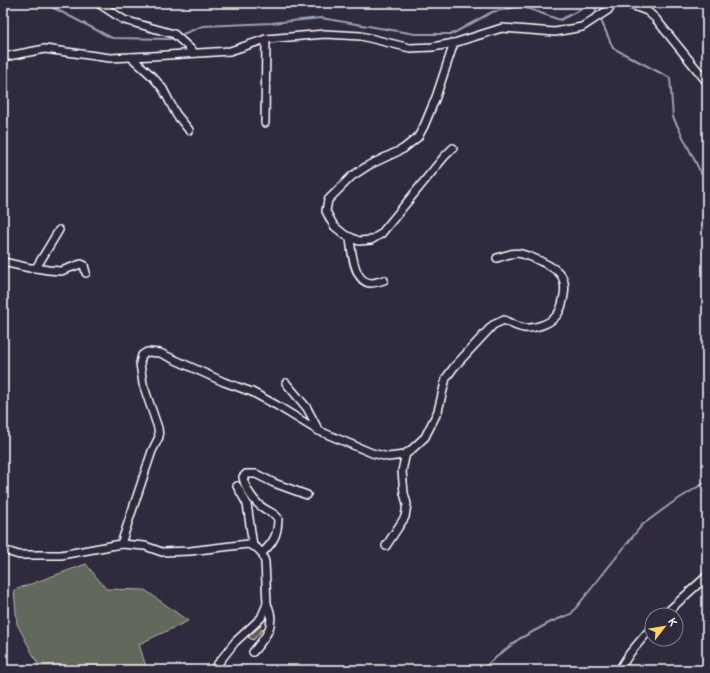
<svg xmlns="http://www.w3.org/2000/svg" width="710" height="673" viewBox="0 0 710 673" font-family="Pangolin,sans-serif">
<style>
.green{fill:#62685b;stroke:#b0b4ad}
.lines{fill:none;stroke-linecap:round;stroke-linejoin:round}
.stream{stroke:#9aa1b3;stroke-width:2}
.building{fill:#665a56;stroke:#fff}
.minor-casing{stroke:#fff;stroke-width:10}
.minor{stroke:#2f2a3d;stroke-width:7}
</style>
<rect width="100%" height="100%" fill="#2f2a3d"/>
<filter id="ink" filterUnits="userSpaceOnUse"><feTurbulence type="fractalNoise" baseFrequency=".025" numOctaves="2"/><feDisplacementMap in="SourceGraphic" scale="8" xChannelSelector="R" yChannelSelector="G"/><feConvolveMatrix kernelMatrix="1 2 1 2 8 2 1 2 1" color-interpolation-filters="sRGB"/></filter>
<g filter="url(#ink)">
<!-- green -->
<path class="green" d="M86,564l20,25 39,1 43,31 -49,23 8,26h-106l-24,-46 -3,-34z"/>
<g class="lines">
<!-- stream -->
<g class="stream">
<path d="M44,3l68,35 58,1 4,-1"/>
<path d="M593,3l5,11"/>
<path d="M600,18l13,30 57,30 3,39 34,68"/>
<path d="M178,36l25,-10 69,-3 49,-5 94,16h37l40,-22 29,-6 39,14 33,-17"/>
<path d="M483,670l6,-7 30,-24 32,-17 20,-8 71,-89 30,-22 32,-20 3,-4"/>
</g>
</g>
<!-- building -->
<path class="building" d="M260,626l3,3 -10,11 -5,-3z"/>
<g class="lines">
<!-- minor casing -->
<g class="minor-casing">
<g id="minor">
<path d="M98,3l26,17 50,14 21,19"/>
<path d="M626,3l21,8 8,7 52,64"/>
<path d="M3,57l42,-8 65,9 42,-2 78,-5 36,-12 59,-5 36,2 49,12 23,-1 21,-4 48,-15 53,4 27,-5 26,-17 5,-7"/>
<path d="M131,57l22,20 10,12 13,25 13,16"/>
<path d="M265,123l1,-84"/>
<path d="M453,148l-9,9 -63,77 -10,6 -12,1 -14,-6 -11,-9 -4,-7 -4,-8 2,-11 24,-24 17,-11 34,-16 15,-12 6,-11 12,-29 18,-54"/>
<path d="M350,237c1,12 4,46 21,46 4,0 9,-2 13,-3"/>
<path d="M3,262l27,6h6l23,-38"/>
<path d="M36,268l12,2 13,1 20,-7 3,1 2,8"/>
<path d="M286,383l21,25 12,23"/>
<path d="M237,486l10,18 6,42"/>
<path d="M121,544l31,-93 7,-14 -1,-9 -15,-44 -3,-21 2,-8 5,-3 13,1 64,29 28,10 24,13 41,25 55,23 16,4 16,-2 6,-4 15,-14 13,-26 8,-33 8,-11 39,-42 11,-5c6,3 13,7 20,8 10,1 26,-4 33,-13 4,-5 6,-13 7,-20 1,-6 1,-14 -3,-20 -6,-8 -15,-11 -23,-15 -18,-8 -22,-9 -41,-2"/>
<path d="M386,546l19,-29 2,-13 -3,-11 -2,-22 4,-18"/>
<path d="M3,550l16,5h42l60,-11 24,2 17,6 28,-1 58,-7 9,4 5,5 3,9 2,42 -6,14 -26,24 -22,28"/>
<path d="M262,553c12,-11 16,-19 16,-35 -4,-5 -8,-6 -13,-9 -11,-6 -20,-21 -22,-32l3,-3h10l18,9 33,12"/>
<path d="M664,615l43,-39"/>
<path d="M253,652c13,-15 24,-28 14,-48"/>
<path d="M619,670l11,-17 22,-26"/>
</g>
</g>
<!-- minor -->
<use href="#minor" class="minor"/>
</g>
</g>
<!-- margin -->
<rect width="710" height="673" fill="none" stroke="#2f2a3d" stroke-width="16"/>
<rect x="8" y="8" width="694" height="657" fill="none" stroke="#fff" stroke-width="1.5" filter="url(#ink)"/>
<!-- north arrow -->
<g transform="translate(664 627) rotate(59)"><circle r="19" fill="#2f2a3d" stroke="#827f8b"/>
<path d="M0-3L7 15L0 10L-7 15Z" fill="#ffd166"/>
<text y="-6" font-size="11" font-weight="bold" text-anchor="middle" fill="#ffffff">K</text>
</g>
</svg>
